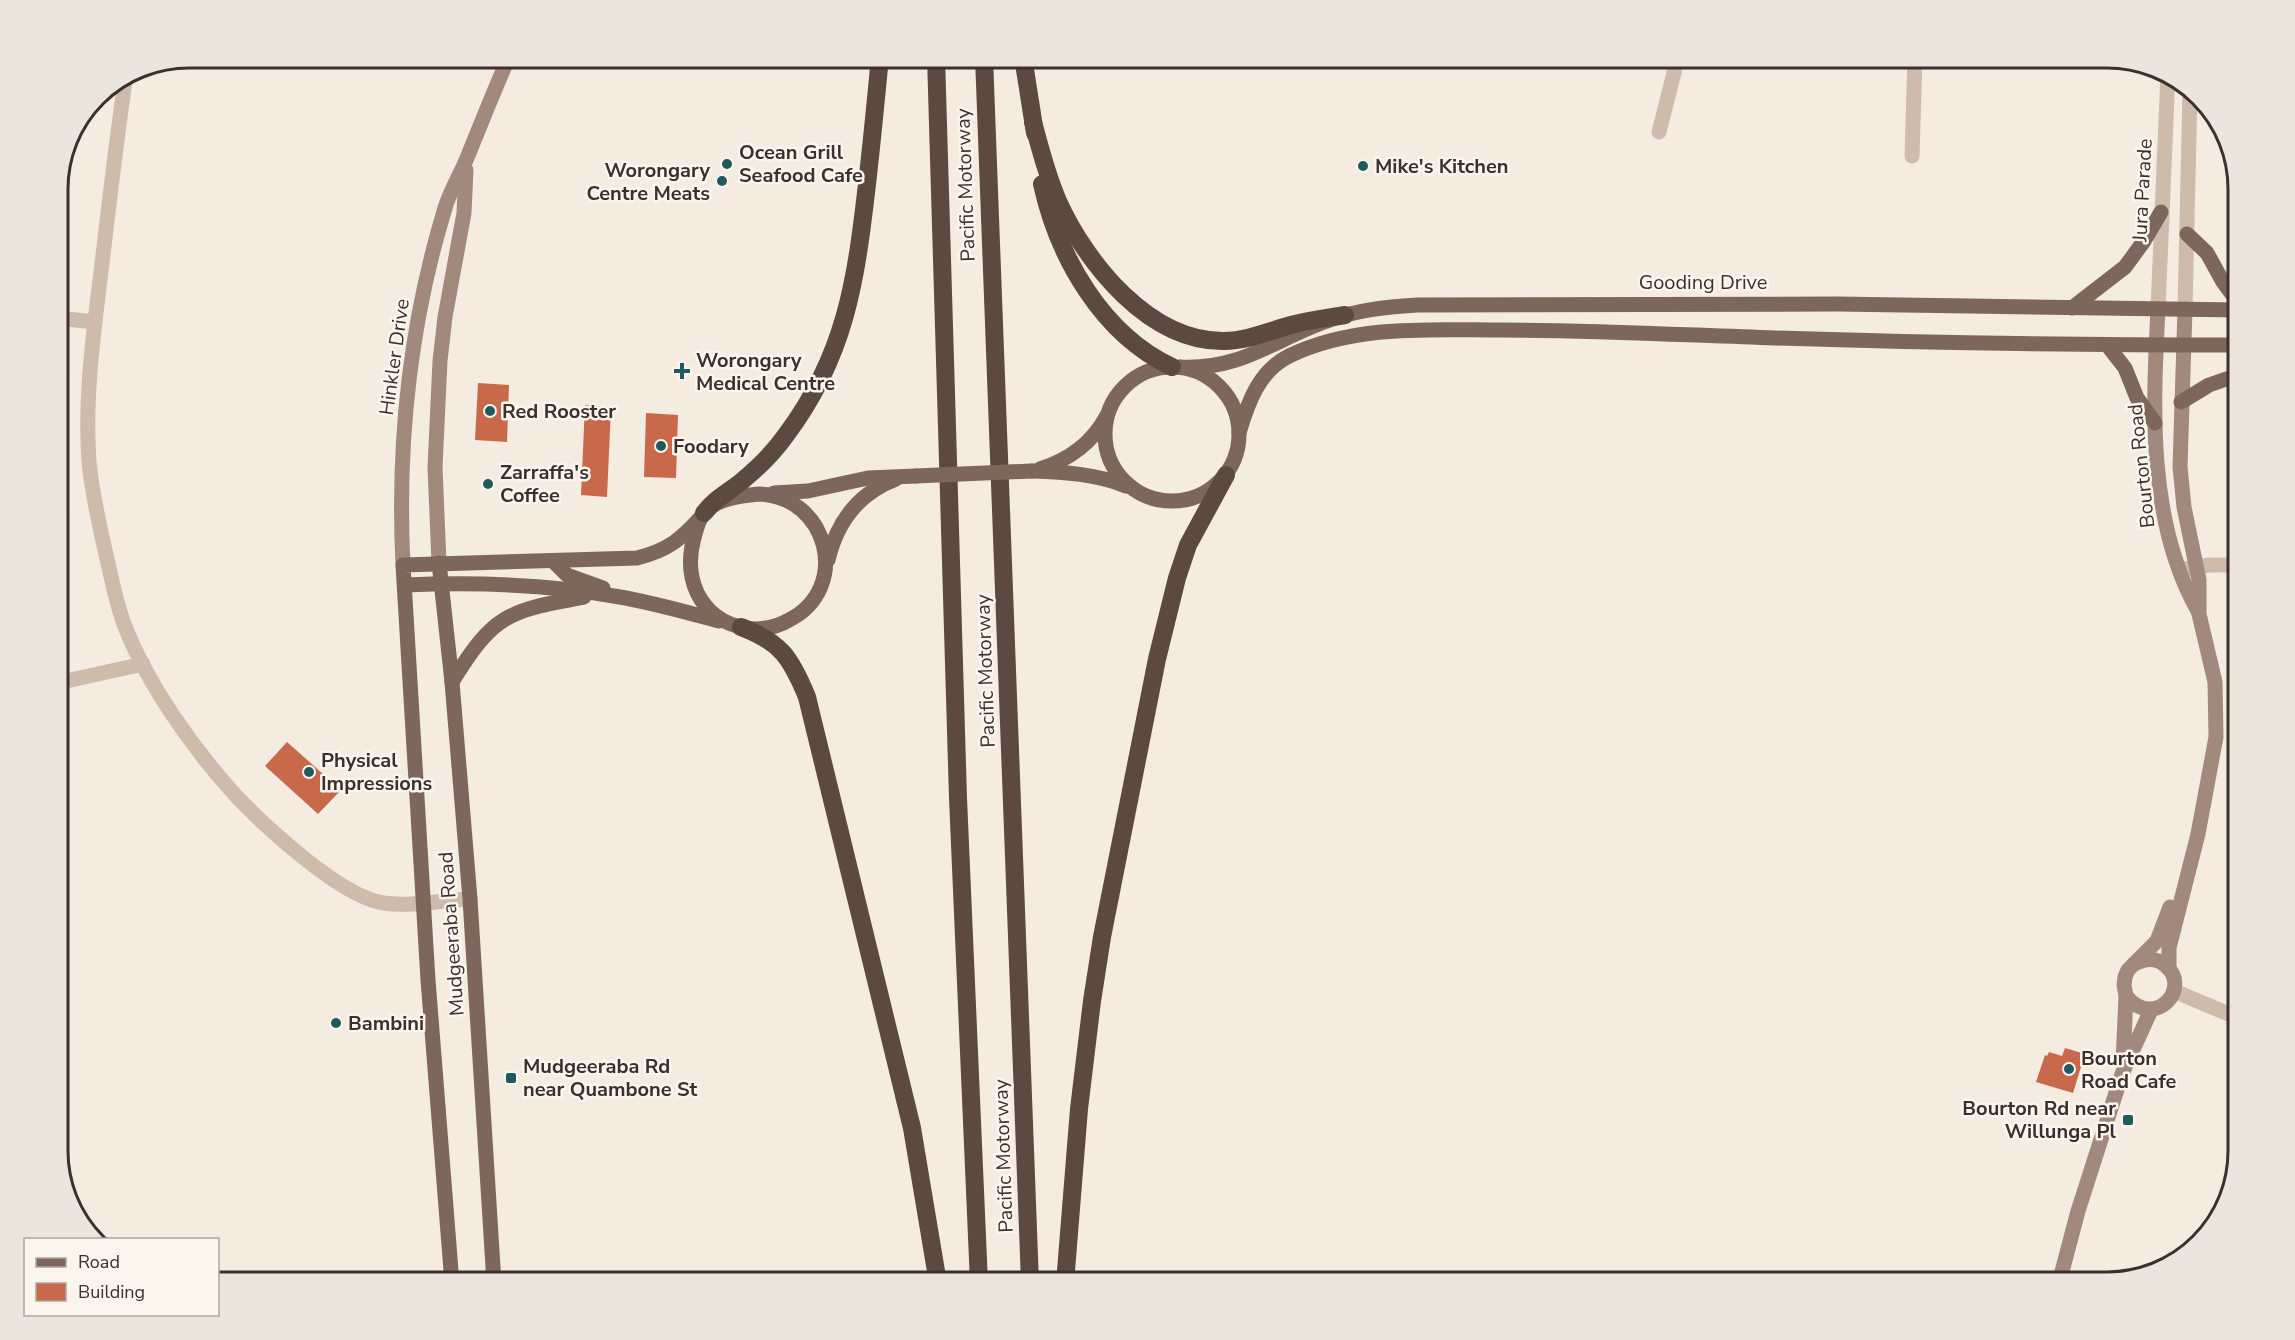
<svg xmlns="http://www.w3.org/2000/svg" width="2295" height="1340" viewBox="0 0 2295 1340" font-family="'Nunito Sans',sans-serif">
<style>
.building{fill:#c8694b}
.lines{fill:none;stroke-linecap:round;stroke-linejoin:round}
.street{stroke:#cdbbac;stroke-width:15}
.secondary{stroke:#a18a7d;stroke-width:15}
.primary{stroke:#7d675c;stroke-width:15}
.highway{stroke:#5c4a42;stroke-width:18}
.primary-bridge{stroke:#7d675c;stroke-width:15}
.poi-dot{fill:#1f5a5e;stroke:#fbf5ee;stroke-width:2}
.labels{text-anchor:middle;stroke-width:5;stroke-linejoin:round;paint-order:stroke}
.poi-label{font-size:20px;font-weight:bold;fill:#3b302b;stroke:#fbf5ee;text-anchor:start}
.street-label{font-size:20px;fill:#3b302b;stroke:#fbf5ee}
.rim{fill:none;stroke:#3b302b;stroke-width:3}
</style>
<rect width="100%" height="100%" fill="#f4ebe1"/>
<!-- building -->
<g class="building">
<path d="M478,383l31,2 -2,57 -32,-2z"/>
<path d="M585,405l26,2 -4,90 -26,-2z"/>
<path d="M646,413l32,2 -2,63 -32,-1z"/>
<path d="M287,742l54,48 -23,24 -53,-48z"/>
<path d="M2065,1048l20,6 -12,39 -37,-11 9,-27 2,1 2,-4 13,4z"/>
</g>
<g class="lines">
<!-- street -->
<g class="street">
<path d="M126,75c-9,60 -16,120 -23,180 -8,68 -19,138 -14,207 3,33 11,65 18,97 5,21 9,44 17,65 23,60 70,126 113,173 30,31 103,99 146,106 26,4 60,-3 87,-4"/>
<path d="M1659,132l19,-75"/>
<path d="M1912,156l3,-99"/>
<path d="M2158,309l10,-236"/>
<path d="M2185,309l5,-218"/>
<path d="M57,318l38,4"/>
<path d="M2179,570l30,-5h29"/>
<path d="M57,683l86,-19"/>
<path d="M2174,991l64,27"/>
</g>
<!-- secondary -->
<g class="secondary">
<path d="M2158,309c-5,99 -11,212 40,302"/>
<path d="M439,563l-4,-96 5,-106 5,-44 19,-104 2,-43"/>
<path d="M403,565c-6,-120 7,-242 42,-357 5,-17 15,-33 22,-50 14,-34 27,-68 42,-101"/>
<path d="M2169,969v-21l29,-114 18,-97 -1,-55 -16,-68v-34l-15,-73 -4,-40 5,-158"/>
<path d="M2126,996c29,35 67,-9 39,-31 -10,-8 -20,-6 -31,-1"/>
<path d="M2123,1062l3,-66 -2,-11 1,-8 3,-7 29,-29 13,-34"/>
<path d="M2059,1283l19,-72 44,-137 29,-64"/>
</g>
<!-- primary -->
<g class="primary">
<path d="M2187,234l20,19 16,29 15,20"/>
<path d="M2072,308l53,-41 19,-26 17,-29"/>
<path d="M2107,345l18,23 12,30 18,25"/>
<circle cx="1172" cy="434" r="67"/>
<path d="M1180,367c62,3 93,-27 147,-46 29,-11 59,-14 90,-16l420,-1 401,6"/>
<path d="M2181,402l28,-17 29,-10"/>
<path d="M1239,433c9,-31 20,-62 50,-77 66,-32 142,-26 213,-26 91,0 182,5 273,8 154,5 309,7 463,7"/>
<path d="M1040,469c28,-9 52,-26 66,-52"/>
<path d="M1032,471c31,1 65,3 94,15"/>
<path d="M774,493l34,-2 60,-13 48,-2"/>
<path d="M759,494c69,2 93,94 30,126 -10,6 -23,9 -35,9 -49,-3 -73,-46 -60,-91 2,-8 5,-19 10,-25 13,-15 37,-17 55,-19z"/>
<path d="M828,560c9,-38 31,-67 68,-81"/>
<path d="M553,561l14,14 36,13"/>
<path d="M439,563l13,119 18,217 24,384"/>
<path d="M405,585c72,-3 144,-1 215,12 34,6 66,15 99,24"/>
<path d="M452,682c42,-68 55,-71 132,-85"/>
<path d="M452,1283l-24,-303 -25,-415 234,-7c32,-8 44,-19 65,-42"/>
</g>
<!-- highway -->
<g class="highway">
<path d="M936,57l22,741 21,485"/>
<path d="M984,57l46,1226"/>
<path d="M1023,57l12,76"/>
<path d="M1033,122c7,26 14,54 25,79 28,62 91,141 166,140 23,0 45,-10 67,-16 18,-5 36,-7 54,-10"/>
<path d="M1042,184c16,73 60,150 130,183"/>
<path d="M704,513c11,-15 25,-21 38,-32 17,-14 32,-29 44,-46 60,-80 70,-155 81,-251 5,-43 9,-85 13,-127"/>
<path d="M741,627c40,15 50,31 66,70l105,431 26,155"/>
<path d="M1065,1283l14,-174 13,-108 10,-64 55,-278 20,-81 11,-33 38,-70"/>
</g>
<!-- primary-bridge -->
<path class="primary-bridge" d="M916,476l116,-5"/>
</g>
<!-- markers -->
<g class="poi-dot">
<circle cx="727" cy="164" r="6"/>
<circle cx="1363" cy="166" r="6"/>
<circle cx="722" cy="181" r="6"/>
<path d="M679 362h6v6h6v6h-6v6h-6v-6h-6v-6h6z"/>
<circle cx="490" cy="411" r="6"/>
<circle cx="661" cy="446" r="6"/>
<circle cx="488" cy="484" r="6"/>
<circle cx="309" cy="772" r="6"/>
<circle cx="336" cy="1023" r="6"/>
<circle cx="2069" cy="1069" r="6"/>
<rect x="505" y="1072" width="12" height="12" rx="3"/>
<rect x="2122" y="1114" width="12" height="12" rx="3"/>
</g>
<g class="labels">
<!-- poi labels -->
<g class="poi-label">
<text x="739" y="159">Ocean Grill<tspan x="739" dy="23">Seafood Cafe</tspan></text>
<text x="1375" y="173">Mike's Kitchen</text>
<text x="710" y="177" text-anchor="end">Worongary<tspan x="710" dy="23">Centre Meats</tspan></text>
<text x="696" y="367">Worongary<tspan x="696" dy="23">Medical Centre</tspan></text>
<text x="502" y="418">Red Rooster</text>
<text x="673" y="453">Foodary</text>
<text x="500" y="479">Zarraffa's<tspan x="500" dy="23">Coffee</tspan></text>
<text x="321" y="767">Physical<tspan x="321" dy="23">Impressions</tspan></text>
<text x="348" y="1030">Bambini</text>
<text x="2081" y="1065">Bourton<tspan x="2081" dy="23">Road Cafe</tspan></text>
<text x="523" y="1073">Mudgeeraba Rd<tspan x="523" dy="23">near Quambone St</tspan></text>
<text x="2116" y="1115" text-anchor="end">Bourton Rd near<tspan x="2116" dy="23">Willunga Pl</tspan></text>
</g>
<!-- street labels -->
<g class="street-label">
<text transform="translate(965 185) rotate(-92)" y="7">Pacific Motorway</text>
<text transform="translate(2142 190) rotate(-87)" y="7">Jura Parade</text>
<text x="1703" y="289">Gooding Drive</text>
<text transform="translate(394 357) rotate(-82)" y="7">Hinkler Drive</text>
<text transform="translate(2141 466) rotate(-96)" y="7">Bourton Road</text>
<text transform="translate(985 671) rotate(-92)" y="7">Pacific Motorway</text>
<text transform="translate(451 934) rotate(-94)" y="7">Mudgeeraba Road</text>
<text transform="translate(1003 1156) rotate(-92)" y="7">Pacific Motorway</text>
</g>
</g>
<!-- crop -->
<path d="M0 0H2295V1340H0ZM189 68H2107A121 121 0 0 1 2228 189V1151A121 121 0 0 1 2107 1272H189A121 121 0 0 1 68 1151V189A121 121 0 0 1 189 68Z" fill="#ece5de" fill-rule="evenodd"/>
<path class="rim" d="M189 68H2107A121 121 0 0 1 2228 189V1151A121 121 0 0 1 2107 1272H189A121 121 0 0 1 68 1151V189A121 121 0 0 1 189 68Z"/>
<!-- legend -->
<rect x="24" y="1238" width="195" height="78" fill="#fbf5ee" stroke="#aea6a0" stroke-width="1.5"/>
<rect x="36" y="1258" width="30" height="9" fill="#7d675c" stroke="#aea6a0" stroke-width="1.5"/>
<text x="78" y="1268" font-size="18" fill="#3b302b">Road</text>
<rect x="36" y="1283" width="30" height="18" fill="#c8694b" stroke="#aea6a0" stroke-width="1.5"/>
<text x="78" y="1298" font-size="18" fill="#3b302b">Building</text>
</svg>
